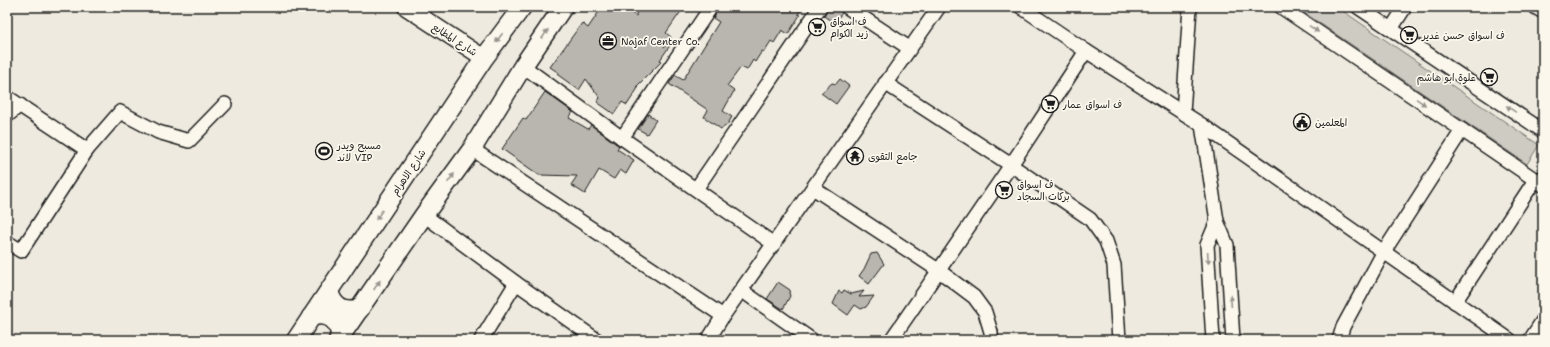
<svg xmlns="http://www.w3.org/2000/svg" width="1550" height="347" viewBox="0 0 1550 347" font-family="'Shantell Sans','Playpen Sans Arabic',sans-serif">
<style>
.green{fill:#ceccc2;stroke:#75746f}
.building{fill:#b9b6af;stroke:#1c1c1c}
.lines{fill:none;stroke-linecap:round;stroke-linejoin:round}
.minor-casing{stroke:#1c1c1c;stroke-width:16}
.tertiary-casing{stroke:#1c1c1c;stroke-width:19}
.secondary-casing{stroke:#1c1c1c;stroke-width:21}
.minor{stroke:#fbf7ec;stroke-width:13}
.tertiary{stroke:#fbf7ec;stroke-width:16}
.secondary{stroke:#fbf7ec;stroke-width:18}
.oneway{fill:#97948e}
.labels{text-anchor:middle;stroke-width:3.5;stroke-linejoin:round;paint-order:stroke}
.poi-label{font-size:10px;fill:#1c1c1c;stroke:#fbf7ec;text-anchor:start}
.street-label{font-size:10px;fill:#1c1c1c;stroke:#fbf7ec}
</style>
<rect width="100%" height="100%" fill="#eeeadf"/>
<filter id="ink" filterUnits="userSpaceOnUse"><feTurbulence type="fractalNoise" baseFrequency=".025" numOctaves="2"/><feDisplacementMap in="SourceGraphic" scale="8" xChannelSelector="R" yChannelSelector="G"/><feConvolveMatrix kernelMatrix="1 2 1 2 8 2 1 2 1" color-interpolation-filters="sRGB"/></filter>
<g filter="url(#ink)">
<!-- green -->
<path class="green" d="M1296,7h41l202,138 -12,19z"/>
<!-- building -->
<g class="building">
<path d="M602,7h21l13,9 1,-9h47l-18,26 5,4 -7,10 9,-6 -13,19 2,1 -26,26 2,1 -11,17 -5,-3 -8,12 -17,-12 3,-4 -14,-19 -7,11 -21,-15 1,-2 -9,-6 32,-44 6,5z"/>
<path d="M720,7h83l-5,7 2,1 -12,19 -6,-4 -8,13 -3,-2 -7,11 -2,-1 -7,11 -2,-2 -6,10 -6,-3 -14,19 7,5 -11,20 9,6 -5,8 -6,4 -17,-12 4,-7 -39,-26 6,-9 8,5 36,-58 -6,-4z"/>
<path d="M828,7h11l3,6 -8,10 -10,-7z"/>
<path d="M840,79l9,7 -13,18 -15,-11 11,-10 4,1z"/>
<path d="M545,92l28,20 -4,6 19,11 3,-4 28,21 -2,3 17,11 -8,14 -6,-4 -6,9 -15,-9 -14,24 -14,-9 6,-9 -38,-1 -37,-26 21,-31 3,2z"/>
<path d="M648,114l8,6 -9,14 -9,-5z"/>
<path d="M877,253l7,11 -15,20 -10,-8 5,-7 7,-15z"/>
<path d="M778,282l12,8 -1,3 1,3 -7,13 -16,-10z"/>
<path d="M844,290l7,4 13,-3 -5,6 15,-1 -8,11 -5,2 -6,-4 -7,10 -15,-11 6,-13 3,2z"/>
</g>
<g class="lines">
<!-- minor casing -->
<g class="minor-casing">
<g id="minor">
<path d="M847,7l62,41"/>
<path d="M1021,7l65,44 116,74 308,215"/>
<path d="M1281,7l262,178"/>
<path d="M1358,7l185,124"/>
<path d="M1535,7l8,5"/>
<path d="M1391,29l14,-22"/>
<path d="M523,66l99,72 152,106"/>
<path d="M885,83l126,82 79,54 16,22 8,24 5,75"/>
<path d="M7,97l80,53 33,-38 38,20 31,9 36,-37"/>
<path d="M1183,113l7,-106"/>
<path d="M7,116l13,-11"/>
<path d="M1202,125l15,96 10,24 6,95"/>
<path d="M622,138l89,-131"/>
<path d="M472,149l251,167"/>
<path d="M813,188l125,82 36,27 11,15 6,20v8"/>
<path d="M696,189l124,-182"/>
<path d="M424,215l92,68 81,57"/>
<path d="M7,242l14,9 66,-101"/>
<path d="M741,290l71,50"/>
<path d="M1455,302l80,-122 8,-2"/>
<path d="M481,340l35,-57"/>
<path d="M708,340l15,-24 216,-309"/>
<path d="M891,340l120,-175 75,-114"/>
<path d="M1213,340l-6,-95 10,-24"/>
<path d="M1339,340l4,-13 40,-74 79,-123"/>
<path d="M1530,340l13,-20"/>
</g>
</g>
<!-- tertiary casing -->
<g class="tertiary-casing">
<path id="tertiary" d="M406,7l78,51"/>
</g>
<!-- secondary casing -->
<g class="secondary-casing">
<g id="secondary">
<path d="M329,291c4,16 15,23 31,18"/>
<path d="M311,317c17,-6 29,4 29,21"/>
<path d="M296,340l188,-282 38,-51"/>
<path d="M338,340l86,-125 48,-66 51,-83 40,-59"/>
</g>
</g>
<!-- minor -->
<use href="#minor" class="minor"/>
<!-- tertiary -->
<use href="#tertiary" class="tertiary"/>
<!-- secondary -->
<use href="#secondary" class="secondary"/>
</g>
<!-- one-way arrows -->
<defs><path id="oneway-solid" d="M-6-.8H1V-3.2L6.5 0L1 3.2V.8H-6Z"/></defs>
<g class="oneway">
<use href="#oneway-solid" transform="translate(1314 29) rotate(34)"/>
<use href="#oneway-solid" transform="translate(545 34) rotate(-56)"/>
<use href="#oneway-solid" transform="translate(499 38) rotate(127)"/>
<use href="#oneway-solid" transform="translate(1421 102) rotate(34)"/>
<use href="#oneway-solid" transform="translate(1511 109) rotate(-146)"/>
<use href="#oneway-solid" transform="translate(451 178) rotate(-54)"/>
<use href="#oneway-solid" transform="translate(379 215) rotate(124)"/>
<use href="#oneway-solid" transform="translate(1208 258) rotate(86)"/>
<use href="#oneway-solid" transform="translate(377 285) rotate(-56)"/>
<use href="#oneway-solid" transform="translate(1231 301) rotate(-94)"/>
</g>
</g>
<!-- icons -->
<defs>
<g id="supermarket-ring" transform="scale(0.9)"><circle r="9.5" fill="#fbf7ec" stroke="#1c1c1c" stroke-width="1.5"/><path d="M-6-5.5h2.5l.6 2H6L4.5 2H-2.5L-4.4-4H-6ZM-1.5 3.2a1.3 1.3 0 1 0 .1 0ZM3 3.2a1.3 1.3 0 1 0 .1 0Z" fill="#1c1c1c"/></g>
<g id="office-ring" transform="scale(0.9)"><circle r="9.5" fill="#fbf7ec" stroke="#1c1c1c" stroke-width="1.5"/><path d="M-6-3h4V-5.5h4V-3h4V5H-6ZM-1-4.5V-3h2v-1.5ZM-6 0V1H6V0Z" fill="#1c1c1c"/></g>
<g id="civic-ring" transform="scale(0.9)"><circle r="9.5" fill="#fbf7ec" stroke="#1c1c1c" stroke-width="1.5"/><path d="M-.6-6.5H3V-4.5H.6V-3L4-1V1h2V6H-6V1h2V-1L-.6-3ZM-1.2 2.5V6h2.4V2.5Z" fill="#1c1c1c"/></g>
<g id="stadium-ring" transform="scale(0.9)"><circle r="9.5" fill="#fbf7ec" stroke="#1c1c1c" stroke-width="1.5"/><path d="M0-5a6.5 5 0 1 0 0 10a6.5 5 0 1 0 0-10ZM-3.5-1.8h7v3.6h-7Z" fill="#1c1c1c"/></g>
<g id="temple-ring" transform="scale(0.9)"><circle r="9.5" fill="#fbf7ec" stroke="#1c1c1c" stroke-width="1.5"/><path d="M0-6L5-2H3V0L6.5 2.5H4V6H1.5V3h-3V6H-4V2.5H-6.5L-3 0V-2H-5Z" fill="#1c1c1c"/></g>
</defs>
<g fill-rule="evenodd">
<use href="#supermarket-ring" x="817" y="27"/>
<use href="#supermarket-ring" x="1409" y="35"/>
<use href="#office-ring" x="608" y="41"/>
<use href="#supermarket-ring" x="1489" y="77"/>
<use href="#supermarket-ring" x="1050" y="104"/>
<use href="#civic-ring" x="1302" y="122"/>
<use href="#stadium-ring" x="324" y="151"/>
<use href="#temple-ring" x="855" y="156"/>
<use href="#supermarket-ring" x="1004" y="190"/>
</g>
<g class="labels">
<!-- poi labels -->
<g class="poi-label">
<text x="830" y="25">ف اسواق<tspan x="830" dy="12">زيد الكوام</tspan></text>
<text x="1422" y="39">ف اسواق حسن غدير</text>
<text x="621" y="45">Najaf Center Co.</text>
<text x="1476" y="81" text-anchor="end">علوة ابو هاشم</text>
<text x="1063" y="108">ف اسواق عمار</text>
<text x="1315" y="126">المعلمين</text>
<text x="337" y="149">مسبح ويدر<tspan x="337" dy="12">لاند VIP</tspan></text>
<text x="868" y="160">جامع التقوى</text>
<text x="1017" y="188">ف اسواق<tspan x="1017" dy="12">بركات السجاد</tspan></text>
</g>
<!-- street labels -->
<g class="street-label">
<text transform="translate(455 39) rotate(33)" y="4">شارع المطابع</text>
<text transform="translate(408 172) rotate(-56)" y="4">شارع الاهرام</text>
</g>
</g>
<!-- margin -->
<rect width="1550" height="347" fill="none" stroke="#fbf7ec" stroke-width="24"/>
<rect x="12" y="12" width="1526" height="323" fill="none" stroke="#1c1c1c" stroke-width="1.5" filter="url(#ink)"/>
</svg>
